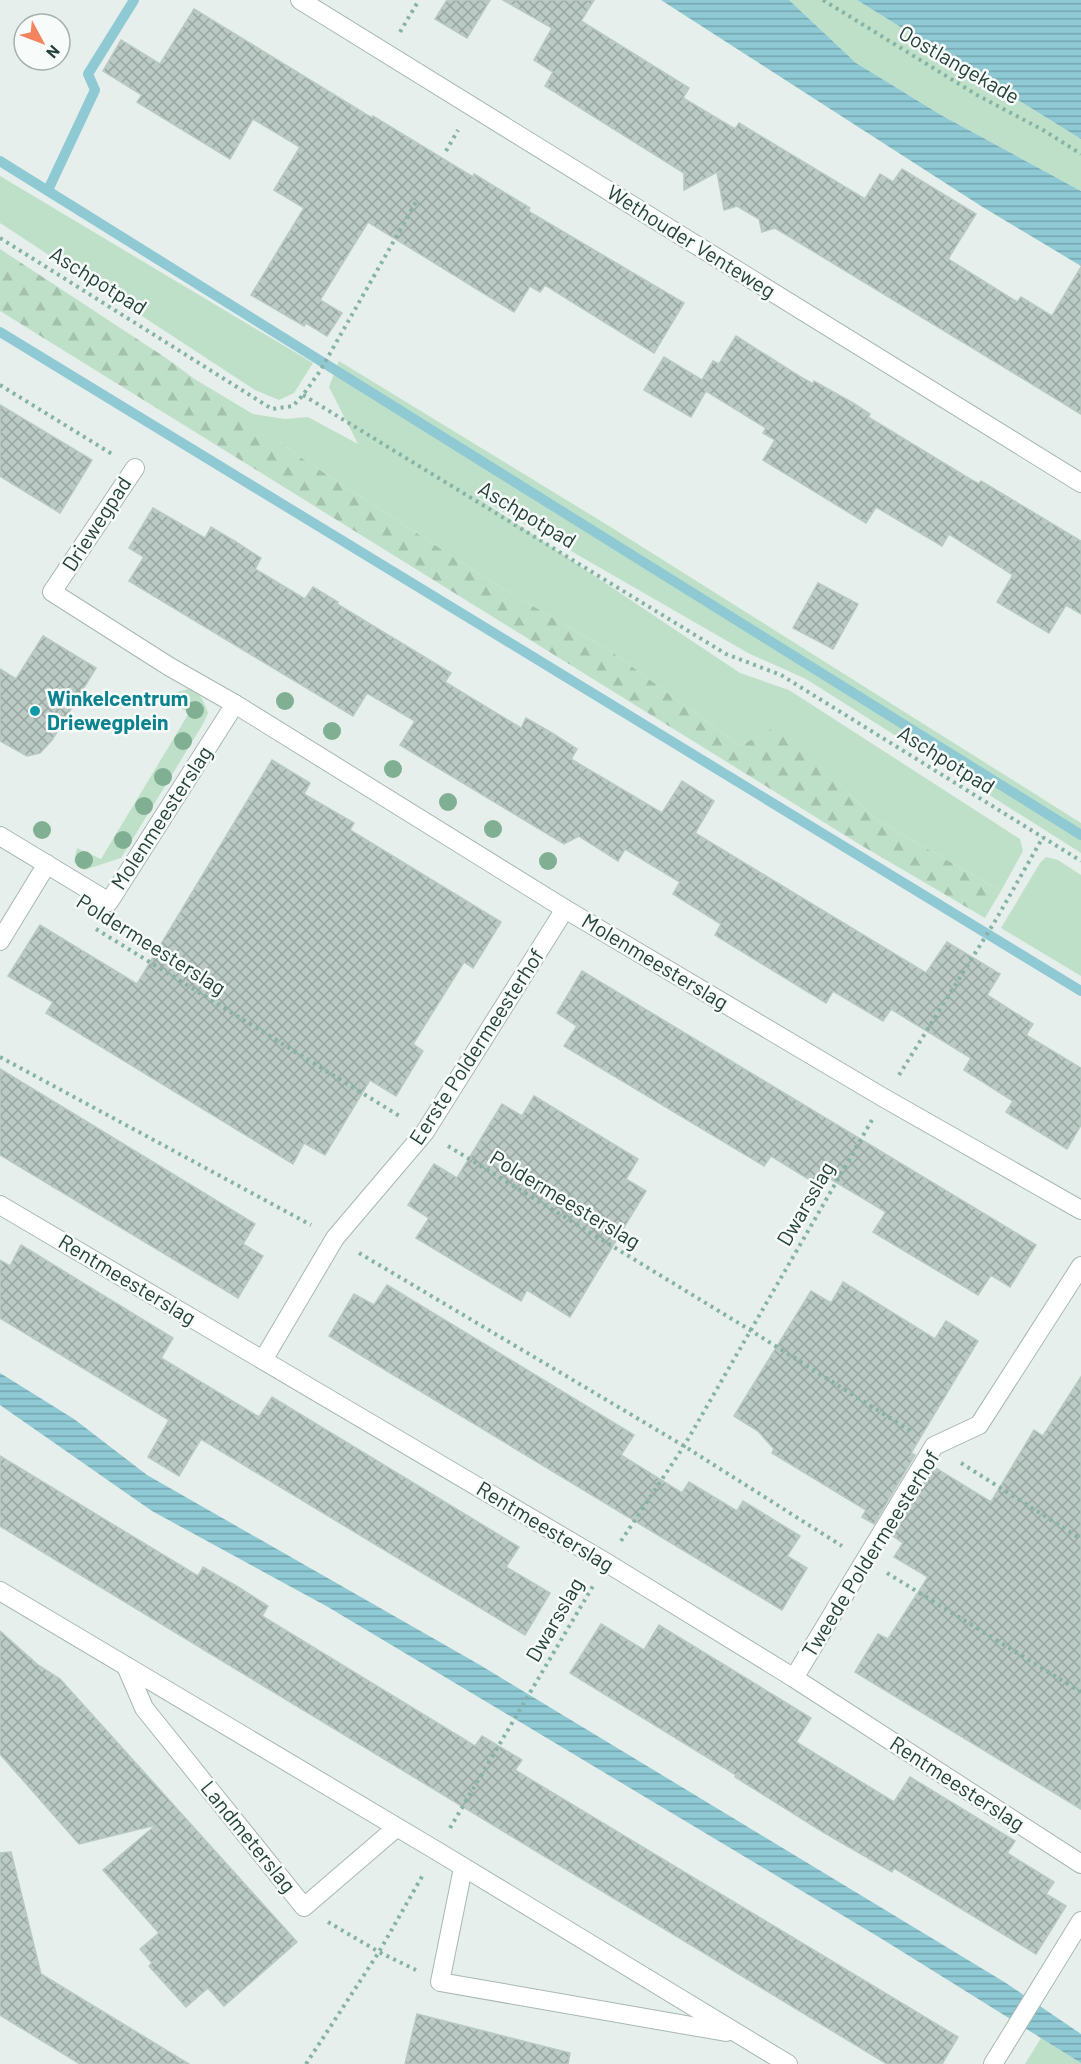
<svg xmlns="http://www.w3.org/2000/svg" width="1081" height="2064" viewBox="0 0 1081 2064" font-family="Barlow,sans-serif">
<style>
.grass{fill:#bfe0c8}
.forest{fill:url(#forest-firs)}
.water{fill:url(#water-rules)}
.lines{fill:none;stroke-linecap:round;stroke-linejoin:round}
.stream{stroke:#8ec9d4;stroke-width:10}
.building{fill:url(#building-cross-hatch);stroke:#b8c9c2;stroke-width:1.5}
.street-casing{stroke:#a8b8b2;stroke-width:20}
.path{stroke:#86b3a5;stroke-width:4;stroke-dasharray:3 4.5;stroke-linecap:butt}
.street{stroke:#fff;stroke-width:18}
.tree{fill:#80af93}
.culture-dot{fill:#0f9aa8;stroke:#f7fbf9;stroke-width:2}
.labels{text-anchor:middle;stroke-width:5;stroke-linejoin:round;paint-order:stroke}
.street-label{font-size:21px;fill:#24423a;stroke:#f7fbf9}
.culture-label{font-size:21px;font-weight:bold;fill:#0d838f;stroke:#f7fbf9;text-anchor:start}
</style>
<defs>
<pattern id="forest-firs" width="22" height="20" patternUnits="userSpaceOnUse" patternTransform="scale(1.5)"><rect width="22" height="20" fill="#bfe0c8"/><path d="M5 1l3.5 6h-7zM16 11l3.5 6h-7z" fill="#a4c1ad"/></pattern>
<pattern id="water-rules" width="6" height="5" patternUnits="userSpaceOnUse" patternTransform="scale(1.5)"><rect width="6" height="5" fill="#8ec9d4"/><path d="M0 2.5h6" fill="none" stroke="#74a5ad"/></pattern>
<pattern id="building-cross-hatch" width="8" height="8" patternUnits="userSpaceOnUse" patternTransform="scale(1.5)"><rect width="8" height="8" fill="#bbcac4"/><path d="M0 0l8 8M0 8l8-8" fill="none" stroke="#98a6a0"/></pattern>
</defs>
<rect width="100%" height="100%" fill="#e6efeb"/>
<!-- grass -->
<g class="grass">
<path d="M789,0h68l224,139v52l-140,-76 -85,-52z"/>
<path d="M0,176l313,187 -19,30 -15,7 -24,-10 -255,-167z"/>
<path d="M339,361l270,165 472,297v30l-275,-174 -58,-26 -276,-159 268,179 49,17 231,149 3,12 -22,40 -126,-72 -94,-94 -41,21 -128,-94 -122,-71 -187,-122 -112,-82 62,37 32,5 23,-2 50,27 -29,-57z"/>
<path d="M189,689c12,4 15,12 19,24l-5,11 -82,134 -37,12 -10,-8 3,-14 24,11 88,-146 -22,-13 10,-8z"/>
<path d="M1046,857l12,3 23,15v101l-80,-48 39,-65z"/>
<path d="M1041,2038l40,25v1h-56z"/>
</g>
<!-- forest -->
<path class="forest" d="M0,249l166,109 137,101 187,122 122,71 128,94 41,-22 94,95 126,72 -16,27 -126,-74 -859,-533z"/>
<!-- water -->
<g class="water">
<path d="M661,0h128l67,63 85,52 140,76v75l-100,-60z"/>
<path d="M857,0h224v139z"/>
<path d="M0,1373l74,46 73,56 333,190 526,318 75,51v29l-199,-124 -554,-332 -176,-96 -152,-106z"/>
</g>
<g class="lines">
<!-- stream -->
<g class="stream">
<path d="M0,161l1081,674"/>
<path d="M48,190l47,-100 -7,-16 46,-74"/>
<path d="M0,332l1081,659"/>
</g>
</g>
<!-- building -->
<g class="building">
<path d="M447,0h43l-23,38 -32,-19z"/>
<path d="M503,0h91l-13,21 108,67 -6,10 52,31 4,-6 126,76 15,-25 13,8 9,-13 74,45 -28,45 69,43 4,-5 31,19 29,-49v147l-306,-186 -13,4 -3,-13 -22,-13 -13,4 -7,-38 -33,18v-17l-139,-87 8,-14 -19,-12 18,-32z"/>
<path d="M194,9l178,109 1,-2 100,61 1,-3 56,34 -2,3 156,92 -30,50 -109,-68 -5,7 -10,-6 -16,26 -146,-90 -48,78 22,13 -15,23 -21,-13 -2,3 -53,-31 53,-87 -30,-18 26,-43 -47,-28 -23,40 -93,-57 5,-7 -39,-24 18,-31 39,24z"/>
<path d="M736,336l63,40 14,8 1,-3 39,22 17,11 -2,3 102,62 9,5 2,-3 100,60v73l-15,-9 -17,28 -52,-31 16,-27 -64,-41 -7,12 -66,-39 -10,16 -103,-63 12,-20 -12,-7 3,-5 -60,-37 -15,26 -47,-27 20,-33 38,23 11,-19 6,3z"/>
<path d="M0,405l92,55 -32,53 -60,-37z"/>
<path d="M153,508l52,30 6,-11 25,15 25,16 -6,11 50,30 8,-12 25,15 -1,2 114,69 -6,9 76,46 5,-10 26,15 25,16 -6,10 91,54 20,-32 32,20 -19,32 231,140 21,-31 53,32 -13,21 46,29 -7,11 55,33v57l-14,24 -61,-37 7,-11 -49,-31 7,-12 -59,-36 -21,-13 -8,12 -50,-30 -7,12 -111,-68 6,-11 -48,-30 7,-12 -55,-33 -7,12 -39,-25 -15,8 -164,-99 15,-24 -48,-28 -14,23 -224,-135 15,-24 -15,-9z"/>
<path d="M818,583l40,21 -25,45 -40,-21z"/>
<path d="M43,636l53,32 -44,72 -12,13 -13,3 -27,-15v-72l16,10z"/>
<path d="M272,760l38,23 -6,11 50,29 -4,7 151,92 -28,46 -9,-6 -51,82 10,7 -27,45 -26,-16 -45,75 -21,-12 -11,21 -247,-151 7,-11 -45,-26 32,-51 97,59z"/>
<path d="M582,971l454,274 -26,42 -19,-12 -13,20 -105,-63 13,-20 -62,-37 -6,10 -47,-29 -7,10 -200,-120 13,-20 -20,-13z"/>
<path d="M0,1069l255,155 -12,20 20,12 -25,42 -238,-143z"/>
<path d="M534,1096l104,63 -12,20 20,12 -76,126 -43,-27 -6,11 -105,-63 13,-20 -21,-13 26,-41 23,14 45,-74 20,12z"/>
<path d="M21,1245l152,93 -12,20 98,59 13,-20 247,150 -13,20 44,26 -25,42 -324,-196 -22,37 -31,-19 21,-37 -169,-102v-58l10,6z"/>
<path d="M843,1282l92,57 11,-18 32,20 -67,112 4,2 -41,69 -12,-7 4,-7 -94,-57 2,-4 -16,-18 -24,-15 77,-125 20,12z"/>
<path d="M387,1285l247,150 -13,20 61,38 7,-11 48,29 6,-10 57,35 -13,20 20,12 -25,42 -453,-274 25,-42 20,11z"/>
<path d="M1081,1377v432l-226,-137 23,-38 10,5 40,-62 -34,-20 9,-14 -10,-7 41,-69 57,35 43,-72 9,6z"/>
<path d="M0,1456l198,120 5,-9 35,20 30,19 -6,10 213,130 7,-10 40,24 -7,10 443,267 -16,27h-55l-887,-538z"/>
<path d="M601,1624l43,26 15,-25 152,93 -15,24 98,60 16,-25 105,64 -8,12 47,29 -8,12 20,12 -30,48 -142,-86 -2,4 -69,-40 -88,-55 1,-2 -166,-102z"/>
<path d="M0,1631l38,34 22,14 237,263 -73,64 -16,-18 -22,19 -37,-41 3,-3 -12,-14 19,-16 -56,-63 53,-45 -77,19 -79,-90z"/>
<path d="M11,1852l30,122 148,90h-109l-80,-49v-162z"/>
<path d="M417,2014l153,39 -2,11h-163z"/>
</g>
<g class="lines">
<!-- street casing -->
<g class="street-casing">
<g id="street">
<path d="M300,0l781,483"/>
<path d="M135,468l-83,124 118,75 65,37 330,205 319,189 197,112"/>
<path d="M0,836l109,66 126,-198"/>
<path d="M0,941l47,-77"/>
<path d="M0,1205l607,358 187,115 287,186"/>
<path d="M263,1360l72,-122 90,-106 140,-223"/>
<path d="M0,1591l437,260 351,213"/>
<path d="M126,1666l18,42 160,199 92,-79"/>
<path d="M794,1678l140,-232 45,-21 102,-159"/>
<path d="M463,1868l-23,114 286,50"/>
<path d="M993,2064l88,-143"/>
</g>
</g>
<!-- path -->
<g class="path">
<path d="M823,0l154,95 66,35 38,24"/>
<path d="M400,32l19,-32"/>
<path d="M446,151l12,-21"/>
<path d="M0,238l272,171 21,-3 10,-11 17,-24 96,-169"/>
<path d="M0,385l112,69"/>
<path d="M303,395l423,259 55,21 300,186"/>
<path d="M96,929l305,188"/>
<path d="M0,1057l311,168"/>
<path d="M899,1075l95,-152 49,-86"/>
<path d="M448,1146l302,184 162,102"/>
<path d="M359,1253l325,193 158,100"/>
<path d="M961,1463l120,76"/>
<path d="M621,1541l63,-95 188,-326"/>
<path d="M887,1573l194,119"/>
<path d="M450,1828l143,-242"/>
<path d="M328,1922l51,30 37,18"/>
<path d="M306,2064l73,-112 45,-79"/>
</g>
<!-- street -->
<use href="#street" class="street"/>
</g>
<!-- trees -->
<g class="tree">
<circle cx="285" cy="701" r="9"/>
<circle cx="195" cy="710" r="9"/>
<circle cx="332" cy="731" r="9"/>
<circle cx="183" cy="741" r="9"/>
<circle cx="393" cy="769" r="9"/>
<circle cx="163" cy="777" r="9"/>
<circle cx="448" cy="802" r="9"/>
<circle cx="144" cy="806" r="9"/>
<circle cx="493" cy="829" r="9"/>
<circle cx="42" cy="830" r="9"/>
<circle cx="123" cy="840" r="9"/>
<circle cx="84" cy="860" r="9"/>
<circle cx="548" cy="861" r="9"/>
</g>
<!-- markers -->
<circle class="culture-dot" cx="35" cy="711" r="6"/>
<g class="labels">
<!-- street labels -->
<g class="street-label">
<text transform="translate(959 65) rotate(30)" y="7">Oostlangekade</text>
<text transform="translate(691 242) rotate(32)" y="7">Wethouder Venteweg</text>
<text transform="translate(98 281) rotate(32)" y="7">Aschpotpad</text>
<text transform="translate(527 515) rotate(31)" y="7">Aschpotpad</text>
<text transform="translate(97 524) rotate(-57)" y="7">Driewegpad</text>
<text transform="translate(946 760) rotate(32)" y="7">Aschpotpad</text>
<text transform="translate(162 818) rotate(-57)" y="7">Molenmeesterslag</text>
<text transform="translate(151 945) rotate(32)" y="7">Poldermeesterslag</text>
<text transform="translate(655 962) rotate(31)" y="7">Molenmeesterslag</text>
<text transform="translate(477 1047) rotate(-57)" y="7">Eerste Poldermeesterhof</text>
<text transform="translate(565 1200) rotate(31)" y="7">Poldermeesterslag</text>
<text transform="translate(806 1204) rotate(-60)" y="7">Dwarsslag</text>
<text transform="translate(127 1280) rotate(31)" y="7">Rentmeesterslag</text>
<text transform="translate(545 1527) rotate(31)" y="7">Rentmeesterslag</text>
<text transform="translate(871 1554) rotate(-58)" y="7">Tweede Poldermeesterhof</text>
<text transform="translate(555 1620) rotate(-60)" y="7">Dwarsslag</text>
<text transform="translate(957 1784) rotate(33)" y="7">Rentmeesterslag</text>
<text transform="translate(248 1837) rotate(51)" y="7">Landmeterslag</text>
</g>
<!-- culture labels -->
<g class="culture-label">
<text x="47" y="706">Winkelcentrum<tspan x="47" dy="24">Driewegplein</tspan></text>
</g>
</g>
<!-- north arrow -->
<g transform="translate(42 42) rotate(131)"><circle r="28" fill="#f7fbf9" stroke="#a3b1ad" stroke-width="1.5"/>
<path d="M0-4.5L10 22L0 15L-10 22Z" fill="#f4845f"/>
<text y="-9" font-size="16" font-weight="bold" text-anchor="middle" fill="#24423a">N</text>
</g>
</svg>
